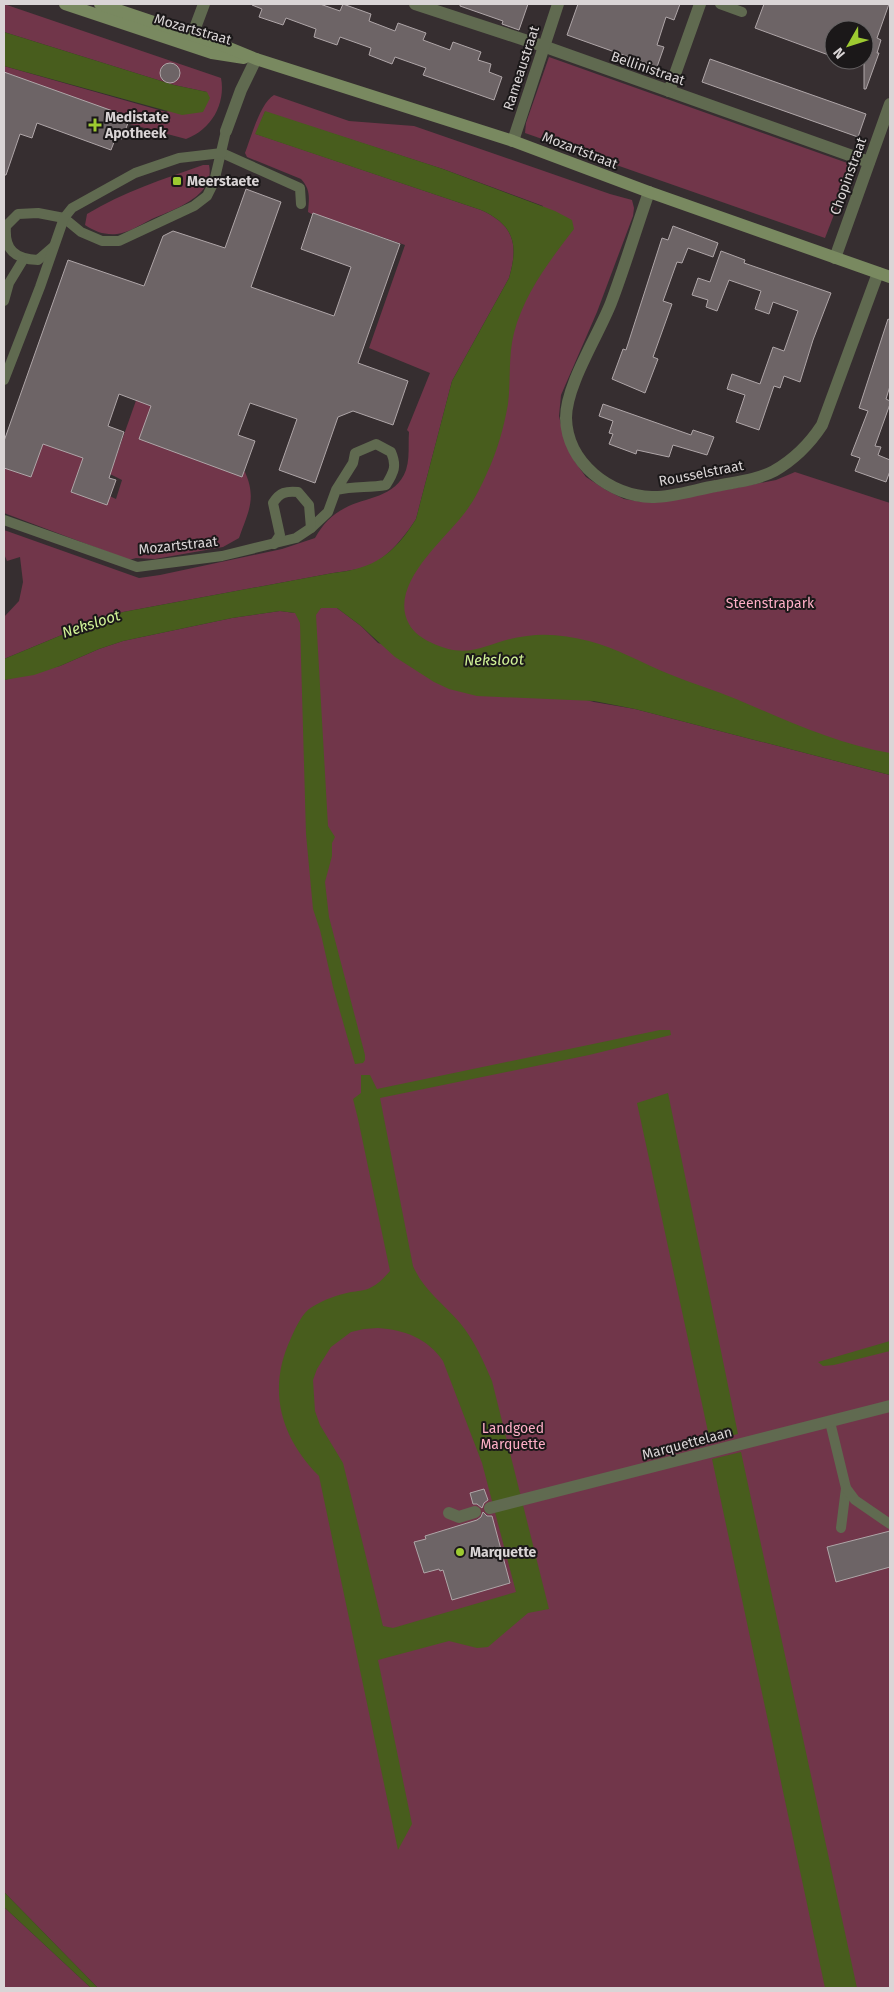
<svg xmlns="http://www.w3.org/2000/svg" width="894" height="1992" viewBox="0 0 894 1992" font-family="'Fira Sans',sans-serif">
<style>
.green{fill:#71364a}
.water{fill:#485d1d;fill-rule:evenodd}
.building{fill:#6d6466;stroke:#afa6a8}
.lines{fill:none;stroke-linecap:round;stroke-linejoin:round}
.lane{stroke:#606a50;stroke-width:10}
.street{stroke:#606a50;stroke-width:12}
.secondary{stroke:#798960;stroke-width:12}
.poi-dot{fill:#9dca31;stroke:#1b1819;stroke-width:2}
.labels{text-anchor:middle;stroke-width:4;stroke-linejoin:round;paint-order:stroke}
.street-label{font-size:14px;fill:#dad5d6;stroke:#1b1819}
.poi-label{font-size:14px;font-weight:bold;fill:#dad5d6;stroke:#1b1819;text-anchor:start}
.park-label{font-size:14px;fill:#feaec6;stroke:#1b1819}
.water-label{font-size:15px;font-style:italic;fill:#d1f397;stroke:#1b1819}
</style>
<rect width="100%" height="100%" fill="#362e30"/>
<!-- green -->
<g class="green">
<path d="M4,4l217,74c5,26 -10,52 -35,61l-60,-16 2,-5 -124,-44v-8l162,46 41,-20 -33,-7 -170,-53z"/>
<path d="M549,57l304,108 -28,73 -300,-105 1,-10z"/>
<path d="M274,95l75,26 65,5 196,68 22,6 2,8 -1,8 -36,96 -36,83 -2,21 4,17 12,29 11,15 20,13 18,9 19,3 87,-13 46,-9 19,-8 95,31v263l-307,-97 -121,7 -93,-78 43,-53 131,-339 -100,-37 -178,-57 -9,22 225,76c33,15 38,34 28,68l-57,103 -36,138c-10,16 -29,40 -48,47 -11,4 -23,5 -35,7l-210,39 -30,10 -89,37v-42l15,-16 4,-19 -3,-25 -13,4 -3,-7v-24l135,48 21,-3 122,-26 33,-11c8,-14 16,-23 30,-30 20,-11 51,-10 61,-38 4,-12 2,-26 3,-38l-2,-2 23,-57 -61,-25 36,-103 -85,-29 -1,2 -11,-6c1,-14 3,-22 -7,-33l-54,-22 -2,-4c6,-15 15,-50 29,-58z"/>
<path d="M203,165h6c7,32 -37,45 -59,55 -10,5 -22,13 -33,14 -13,1 -21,-2 -32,-9l2,-11c36,-22 77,-35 116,-49z"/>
<path d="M150,361l77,105 18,6c12,27 3,40 -6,66l-16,9 -68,12 -19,-1 -7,2 -125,-47v-48l25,9 12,-38 50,17 5,37 20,9 6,-19 -12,-6z"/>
<path d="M321,608h16l24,18 17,17 216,59 41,7 255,66v1213h-792l-94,-96v-1212l56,-14 39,-17 24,-8 109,-23 48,-7 15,2z"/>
<path d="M4,1907l87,81h-87z"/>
</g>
<!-- water -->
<g class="water">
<path d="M4,32l170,53 33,7 3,6 -7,14 -21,3 -178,-49z"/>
<path d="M265,111l178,58 112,42 17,9 2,9c-24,31 -50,65 -60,104 -6,23 -3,48 -6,71 -4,23 -11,48 -21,69 -6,14 -14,30 -24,42 -21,27 -75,71 -54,109 4,8 14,15 21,18 42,21 57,-2 97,-6 21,-3 41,0 62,5 27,7 53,22 80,33 22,9 45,16 67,25 50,21 100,45 154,54v22l-255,-66 -41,-8 -117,-5 -28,-7 -15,-7 -39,-25 -34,-31 -24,-18h-16l-5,7 12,211 7,11 -3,6v13l-7,26 4,35 36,138v5l-2,3 -8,1 -22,-77 -13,-57 -7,-21 -7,-75 -6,-211 -5,-10 -15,-2 -48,7 -109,23 -24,8 -39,17 -26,9 -30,5v-21l89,-37 30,-10 210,-39c41,-4 61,-19 83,-54l36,-138 57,-103c10,-34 5,-53 -28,-68l-226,-76z"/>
<path d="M660,1030h10l1,5 -82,20 -209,43 33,168c11,25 30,37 47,57 14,17 23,37 32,58l57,228 -21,4 -40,34 -11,1 -28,-7 -71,19 34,164 -14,26 -79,-374c-39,-39 -52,-87 -28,-138 5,-11 11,-25 21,-31 13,-8 25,-12 39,-15 6,-1 13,-1 19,-4 8,-4 14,-10 20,-17l-32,-152 -5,-20 8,-6v-18h9l7,14zM378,1328c27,2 49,10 65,33l39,102 34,129 -123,36 -10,-2 -40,-163 -23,-38 -5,-14 -2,-31 4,-11 14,-22 20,-15 13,-3z"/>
<path d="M668,1093l70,341 -28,7 -73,-338z"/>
<path d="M890,1341v10l-56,14 -11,1 -5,-4z"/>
<path d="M741,1452l116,536h-32l-113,-529z"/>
<path d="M4,1892l94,96h-7l-87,-81z"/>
</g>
<!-- building -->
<g class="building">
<path d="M253,4h67l20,7 3,-7 28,10 -2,7 26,10 3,-8 28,10 -3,7 27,10 3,-8 28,10 -3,8 13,4 -2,8 13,5 -8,23 -71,-25 3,-7 -31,-11 -3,7 -23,-9 2,-7 -31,-11 -3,8 -23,-8 2,-8 -30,-11 -3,7 -24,-8 3,-8 -10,-4z"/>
<path d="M460,4h68l-9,26 -17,-6 1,-3 -43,-15z"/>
<path d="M578,4h102l-6,16 -8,-3 -9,28 7,2 -7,20 -90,-32z"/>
<path d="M764,4h125l-12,34 4,2 -4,13h2l-13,36h-2v-59h-30v27l-79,-29z"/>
<path d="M710,59l156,55 -8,23 -156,-55z"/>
<circle cx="170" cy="73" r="10"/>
<path d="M4,72l120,43 -2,6 6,2 -6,16 -6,-2 -5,13 -74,-27 -5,15 -12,-4 -14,41h-2z"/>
<path d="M246,189l35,13 -30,85 83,29 17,-49 -50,-18 12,-36 87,31 -42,119 50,18 -15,44 -40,-14 -15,6 -23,66 -36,-13 18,-51 -47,-16 -12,32 17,6 -13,36 -103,-38 12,-33 -32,-12 -11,32 16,6 -15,46 7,2 -9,25 -36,-13 12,-34 -40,-14 -12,33 -27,-9v-27l64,-181 76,26 19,-50 10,-5 52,17z"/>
<path d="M673,226l45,17 -5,14 -25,-9 -6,15 -5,-1 -14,39 9,3 -19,53 5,2 -13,34 -33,-14 11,-30 3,1 36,-112 6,2z"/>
<path d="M721,251l24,9 -1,3 87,30 -18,47 -13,42 -16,-6 -4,12 -6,-2 -15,44 -23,-8 9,-27 -18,-6 5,-15 28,10 13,-37 11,4 14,-40 -25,-9 -4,12 -14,-5 6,-18 -32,-11 -12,31 -11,-4 2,-7 -16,-5 6,-17 12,4z"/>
<path d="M888,319l2,1v66l-4,13 4,2v3l-15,42 6,1 -3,8 12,5v11l-4,11 -31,-11 5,-13 -9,-3 17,-44 -9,-3z"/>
<path d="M603,404l88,31 2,-5 21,7 -7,18 -34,-10 -4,12 -32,-7 -1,4 -27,-10 4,-10 -4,-1 4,-12 -14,-5z"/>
<path d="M484,1489l4,11 -4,3 -2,5 -5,-4h-4l-3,-11z"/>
<path d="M483,1512l4,4h5l18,67 -58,17 -9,-30 -3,1 -1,-2 -15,4 -10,-31 12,-3 -1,-3 52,-16 4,-3z"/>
<path d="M890,1531v36l-54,15 -9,-35z"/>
</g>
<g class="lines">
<!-- lane -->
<g class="lane">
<path d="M720,4l22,8"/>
<path d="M222,153l78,35 1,16"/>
<path d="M53,247l-15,13c-23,-1 -34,-10 -32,-34l12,-12 20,-1 26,5 17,14 21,9h17l75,-35 13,-10 7,-14 12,-51"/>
<path d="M4,301l5,-18 14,-23"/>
<path d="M4,380l36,-93 24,-69 8,-10 63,-35 44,-15 43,-5"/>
<path d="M4,520l133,47 85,-11 74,-18 15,-10 17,-16 8,-22 17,-27 2,-10 21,-9 15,8c6,14 3,20 -5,33 -18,3 -31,1 -50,5"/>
<path d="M274,544l6,-9 -7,-32c7,-11 13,-12 25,-11l11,13 2,23"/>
<path d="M830,1422l16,66 -5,40"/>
<path d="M846,1488l9,12 35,24"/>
</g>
<!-- street -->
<g class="street">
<path d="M415,4l128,42 326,116"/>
<path d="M189,44l15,-40"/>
<path d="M669,91l31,-87"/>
<path d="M226,131l15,-41 15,-31"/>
<path d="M513,141l45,-137"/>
<path d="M649,192c-13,37 -24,74 -38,111 -13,33 -45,82 -45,115 1,45 44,78 86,79 18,1 46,-8 64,-11 19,-4 41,-6 58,-15 21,-12 35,-26 48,-46l56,-152"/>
<path d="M835,258l55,-154"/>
<path d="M490,1508l400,-102"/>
<path d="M449,1513l10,4 16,-5"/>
</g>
<!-- secondary -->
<g class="secondary">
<path d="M65,4l147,49 32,5"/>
<path d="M100,4l122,41 34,14 257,82 136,51 241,85"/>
</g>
</g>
<!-- markers -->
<g class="poi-dot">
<path d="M92.5 117.5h5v5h5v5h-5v5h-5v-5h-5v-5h5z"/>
<rect x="172" y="176" width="10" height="10" rx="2.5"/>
<circle cx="460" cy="1552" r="5"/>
</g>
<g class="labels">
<!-- street labels -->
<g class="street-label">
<text transform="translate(193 29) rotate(16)" y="5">Mozartstraat</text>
<text transform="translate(521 68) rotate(-72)" y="5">Rameaustraat</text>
<text transform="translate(648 68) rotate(19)" y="5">Bellinistraat</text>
<text transform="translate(580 150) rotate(21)" y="5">Mozartstraat</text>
<text transform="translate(848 176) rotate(-70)" y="5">Chopinstraat</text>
<text transform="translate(701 473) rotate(-11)" y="5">Rousselstraat</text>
<text transform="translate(178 545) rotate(-6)" y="5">Mozartstraat</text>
<text transform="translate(687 1443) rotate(-15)" y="5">Marquettelaan</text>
</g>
<!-- poi labels -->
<g class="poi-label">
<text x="105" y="122">Medistate<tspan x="105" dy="16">Apotheek</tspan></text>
<text x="187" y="186">Meerstaete</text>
<text x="470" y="1557">Marquette</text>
</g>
<!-- park labels -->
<g class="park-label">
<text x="770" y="608">Steenstrapark</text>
<text x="513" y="1433">Landgoed<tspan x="513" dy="16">Marquette</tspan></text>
</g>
<!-- water labels -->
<g class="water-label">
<text transform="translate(91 624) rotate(-18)" y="5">Neksloot</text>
<text transform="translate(494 660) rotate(-1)" y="5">Neksloot</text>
</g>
</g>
<!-- border -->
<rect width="894" height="1992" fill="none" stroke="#dad5d6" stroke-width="10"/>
<!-- north arrow -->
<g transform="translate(849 45) rotate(231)"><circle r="24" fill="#1b1819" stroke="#676465"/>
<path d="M0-4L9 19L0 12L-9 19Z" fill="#9dca31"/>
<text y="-8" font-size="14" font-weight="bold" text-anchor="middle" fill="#dad5d6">N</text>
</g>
</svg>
